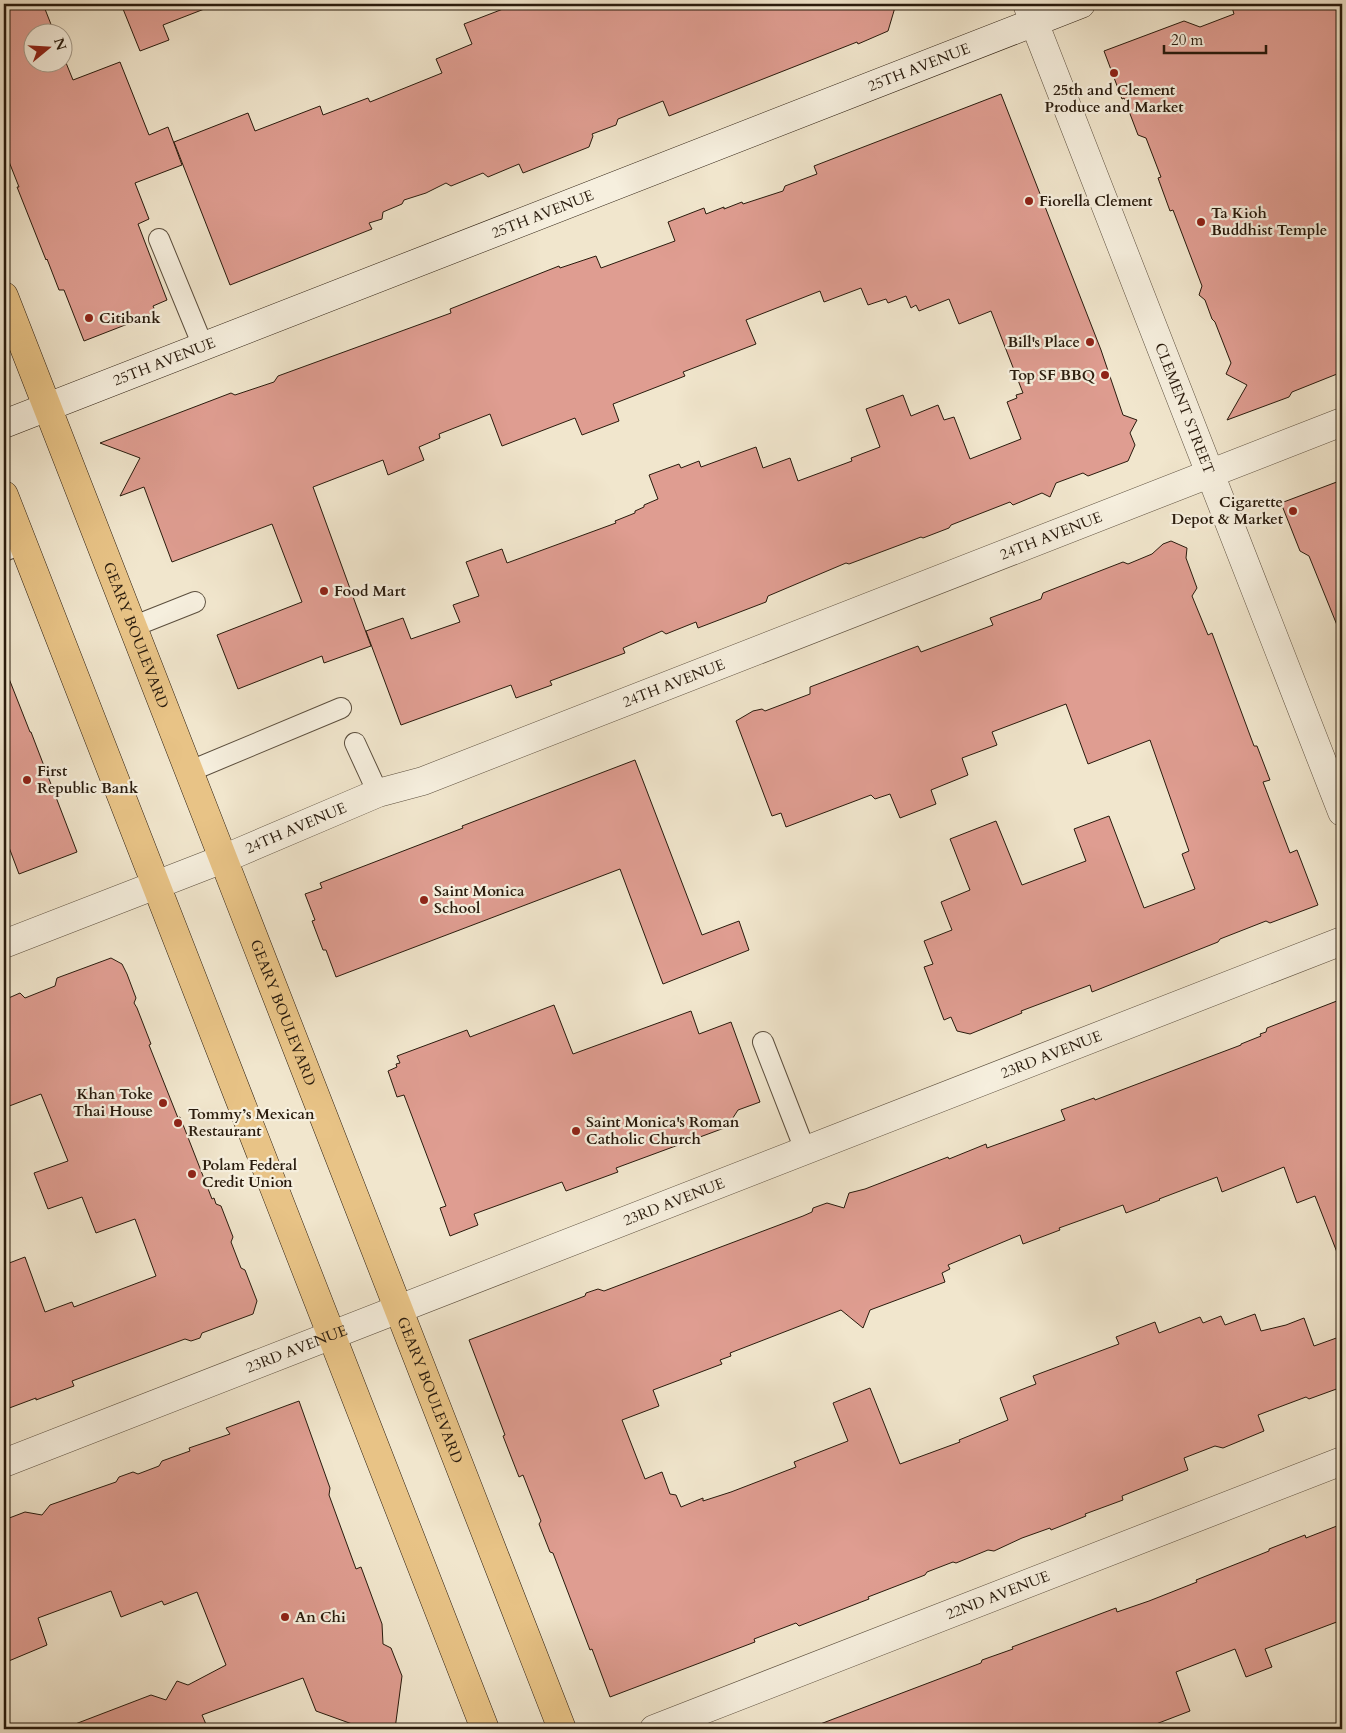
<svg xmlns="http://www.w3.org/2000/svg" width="1346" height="1733" viewBox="0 0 1346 1733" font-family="Cardo,serif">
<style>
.building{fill:#df9d91;stroke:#291b0d}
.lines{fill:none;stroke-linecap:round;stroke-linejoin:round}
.service-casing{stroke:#5b4e3d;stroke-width:22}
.minor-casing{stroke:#5b4e3d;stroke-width:29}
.secondary-casing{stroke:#291b0d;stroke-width:29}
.primary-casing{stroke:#291b0d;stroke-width:29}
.service{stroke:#f6efde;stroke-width:20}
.minor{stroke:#f6efde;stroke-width:28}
.secondary{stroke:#f6efde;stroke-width:28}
.primary{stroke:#e8c386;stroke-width:28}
.poi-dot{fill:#8f2418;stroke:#f6efde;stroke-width:2}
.labels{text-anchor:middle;stroke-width:4.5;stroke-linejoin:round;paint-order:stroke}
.street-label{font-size:15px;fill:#291b0d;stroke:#f6efde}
.poi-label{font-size:15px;font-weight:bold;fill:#291b0d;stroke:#f6efde;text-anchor:start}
</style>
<rect width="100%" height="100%" fill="#f1e6cd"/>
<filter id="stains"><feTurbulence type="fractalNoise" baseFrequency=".004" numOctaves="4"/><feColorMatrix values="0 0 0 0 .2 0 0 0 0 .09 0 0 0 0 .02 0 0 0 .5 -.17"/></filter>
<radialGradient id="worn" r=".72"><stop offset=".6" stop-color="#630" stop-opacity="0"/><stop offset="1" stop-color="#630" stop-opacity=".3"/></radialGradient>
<!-- building -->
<g class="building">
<path d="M4,4h39l11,28h-22v30h30v-9l11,27 47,-18 29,73 19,-8 14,38 -47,18 14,36 -11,5 29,76 -14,6 3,7 -72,28 -20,-51h-5l-12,-31 -1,1 -29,-73h2l-15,-38z"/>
<path d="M121,4h91v2l-49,19 6,15 -29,11z"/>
<path d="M516,4h380l-8,27 -30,13 -1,-2 -188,74 -6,-15 -45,18 -2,6 -24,9 1,2 -4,11 -66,26 -4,-9 -31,13 -5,-4 -32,13 -5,-3 -20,10 -22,7 -2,4 -19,8 -1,7 -13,4 3,6 -142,56 -56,-143 74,-29 7,18 65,-25 3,9 45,-17 2,4 72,-29 -6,-14 36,-15 -8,-20z"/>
<path d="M1231,4h111v368l-50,20 -3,5 -62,23 20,-35 -21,-11 5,-11 -16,-41 -3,-3 -7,-19 -6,-5 3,-9 -29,-76 -3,1 -12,-33 3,-1 -15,-39 -8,-3 -14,-37 -2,1 -18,-48 80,-30 16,6 34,-13z"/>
<path d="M1001,94l100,256 22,65 14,5 -7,13 5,12 -7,16 -40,15 -5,-3 -27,10 -6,14 -8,-4 -29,12 -3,-3 -59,23 -2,3 -26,10 -2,-1 -72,27 -3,-1 -78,33 -2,6 -68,26 -2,-6 -30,12 -4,-3 -39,17 2,5 -75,28 2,4 -36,13 -5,-13 -110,40 -35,-94 37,-13 8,21 49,-17 -7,-17 26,-9 -13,-34 36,-13 5,14 109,-40 -1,-2 20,-8v-2l9,-4v-2l14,-6 -9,-24 30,-11 2,4 18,-7 2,6 55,-20 7,21 27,-10 8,23 54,-20 -1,-3 29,-11 -14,-38 37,-14 8,21 27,-11 6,15 10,-3 16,42 51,-20 -14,-37 10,-4 -1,-3 7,-2 -32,-82 -32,13 -10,-25 -30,12 -3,-6 -5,3 -5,-12 -18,7 -2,-4 -18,6 -7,-17 -37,14 -4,-11 -74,29 10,24 -73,28 2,4 -72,28 6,17 -37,14 -7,-17 -73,28 -12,-32 -51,20 1,4 -21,9 5,13 -36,15 -5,-15 -70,27 58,159 -47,17 -2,-7 -84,33 -21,-54 85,-33 -30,-78 -100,38 -28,-75 -24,9 20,-38 -40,-15 131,-50 4,2 39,-13 4,-6 173,-63 -1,-4 109,-43 1,2 36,-12 5,12 74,-27 -7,-19 36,-14 2,6 18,-7v2l18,-7 1,2 40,-13 2,-5 32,-12 -3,-8z"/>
<path d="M1342,480v155h-1l-32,-79 -9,-5 -19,-48z"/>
<path d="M1171,541l16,7 -1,10 11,30 -5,8 16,39 4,-2 42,113h3l13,34 -7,2 27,71 7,-3 21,55 -48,18 -4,-2 -46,18 -2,3 -126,50 -2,-7 -69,26 1,2 -52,21 -13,-3 -6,-14 -7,3 -20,-53 9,-3 -9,-23 28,-11 -11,-28 29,-12 -20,-51 46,-18 26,64 64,-24 -12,-32 35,-13 35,92 51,-19 -13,-35 7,-3 -39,-111 -62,24 -22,-60 -74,28 5,13 -35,13 6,17 -37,15 5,14 -36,14 -10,-24 -15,5 -4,-4 -85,32 -5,-14 -9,3 -36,-95 17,-10 9,-2 3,2 45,-17v-7l108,-41 3,6 72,-27 -3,-7 51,-19 2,-6 80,-31 5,2 24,-10 11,-10z"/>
<path d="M4,671h2l24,61h1l46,120 -58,22 -15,-40z"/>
<path d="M635,760l67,175 37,-14 10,29 -86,34 -43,-115 -284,108 -10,-27h-3l-11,-29 3,-1 -10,-26 17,-6 -2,-5 143,-55 -1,-2z"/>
<path d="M111,958l11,6 5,10 9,24 -2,5 3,5 14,36 -2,1 29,73 2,-1 32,82 2,-1 2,6 5,2 12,31 -2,5 10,26 4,2 12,31 -4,13 -51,19 -2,5 -9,3 -6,-2 -113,42 2,5 -38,14v-2l-32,12v-145l21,-8 20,55 27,-10 2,5 82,-31 -21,-57 -39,14 -14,-36 -34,12 -14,-36 34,-12 -27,-67 -37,14v-108l16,-7 5,5 30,-12 2,-8z"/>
<path d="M1342,999v261h-2l-25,-64 -18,7 -13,-36 -62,25 -5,-15 -58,22 1,1 -34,13 -3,-8 -64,23 1,2 -37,14 -3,-9 -72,30 2,4 -8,4 3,9 -75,28 -7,18 -22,-18 -111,43 1,3 -11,4 2,4 -69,26 6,16 -37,14 23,59 17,-7 8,22 6,1 5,12 22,-9v3l28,-9 65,-25 -2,-5 54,-21 -15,-38 37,-15 30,76 60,-22 -1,-2 49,-20 -8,-22 36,-14 -3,-8 86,-32 -3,-7 39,-15 4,11 41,-16 3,6 18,-7 4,9 30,-11 6,17 25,-6 18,-7 10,28 28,-10v51l-33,12 -3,-2 -48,18 6,16 -41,17 -8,-2 -31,12 4,12 -66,26 1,4 -38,14 1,2 -35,14 -1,-2 -28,10 -28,13 -6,-1 -32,13 -3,-1 -26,10 -2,3 -57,22 1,2 -70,27 -3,-3 -42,16 1,3 -145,55 -18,-48 -2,1 -37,-97 -3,-1 -11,-28 2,-3 -18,-46 -4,2 -16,-41 2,-1 -36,-95 116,-44 1,-3 12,-4 6,2 199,-75 9,-4 1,-4 14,-5 17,5 5,-15 16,-4 83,-32 1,2 37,-15 1,4 78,-28 -4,-10 33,-12 1,2 146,-55v-1l20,-8 -1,-2 6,-2 1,-4z"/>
<path d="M554,1005l19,49 118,-43 8,23 32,-12 29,80 -22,8 -11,17 -111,41 2,4 -52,19 -4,-9 -88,32 4,11 -28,11 -10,-28 6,-2 -42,-111 -7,2 -9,-26 9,-4 -1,-3 4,-1 -3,-7 70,-26 3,7z"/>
<path d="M299,1401l31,87 -1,7 27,74 5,-2 21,57 1,20 8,4 11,28 -7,53h-29l-50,-18 -13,-33 -101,37 6,14h-138v-3l81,-31 15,5 11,-19 11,4 38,-20 -29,-73 -33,13 -2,-4 -41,16 -10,-26 -73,27 9,27 -43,18v-143l21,-8 17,3 8,-10 66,-23 3,-5 14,-5 5,2 21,-8 3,-5 28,-10 -1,-3 41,-14 -4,-6z"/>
<path d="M1342,1524v96l-77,29 7,18 -26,10 -11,-28 -59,23 14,39 -47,18h-328v-3l166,-63 1,-3 31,-11 -1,-2 104,-39 1,4 32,-11 48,-19 -1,-2 73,-29v-2l36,-14 1,3z"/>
</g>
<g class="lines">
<!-- service casing -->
<g class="service-casing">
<g id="service">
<path d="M159,239l44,107"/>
<path d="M4,551l19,-8"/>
<path d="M132,627l63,-25"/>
<path d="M355,743l23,50"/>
<path d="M188,772l153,-64"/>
<path d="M763,1042l42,108"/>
</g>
</g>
<!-- minor casing -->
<g class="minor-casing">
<g id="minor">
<path id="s1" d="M1027,4l315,808"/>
<path id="s2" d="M4,944l219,-85 155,-66 45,-12 919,-359"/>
<path id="s3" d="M4,1463l1338,-522"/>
<path id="s4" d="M654,1729l688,-268"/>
</g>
</g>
<!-- secondary casing -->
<g class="secondary-casing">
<g id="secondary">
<path id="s5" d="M4,424l1077,-420"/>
</g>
</g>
<!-- primary casing -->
<g class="primary-casing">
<g id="primary">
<path id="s6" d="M4,296l558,1433"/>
<path d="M4,495l481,1234"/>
</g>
</g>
<!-- service -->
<use href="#service" class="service"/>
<!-- minor -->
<use href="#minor" class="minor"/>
<!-- secondary -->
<use href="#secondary" class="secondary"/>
<!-- primary -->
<use href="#primary" class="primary"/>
</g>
<!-- markers -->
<g class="poi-dot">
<circle cx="1114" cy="73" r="5"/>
<circle cx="1029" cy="201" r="5"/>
<circle cx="1201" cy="222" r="5"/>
<circle cx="89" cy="318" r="5"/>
<circle cx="1090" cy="342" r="5"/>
<circle cx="1105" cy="375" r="5"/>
<circle cx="1293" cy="511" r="5"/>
<circle cx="324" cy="591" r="5"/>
<circle cx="27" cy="780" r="5"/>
<circle cx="424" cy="900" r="5"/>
<circle cx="163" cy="1103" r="5"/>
<circle cx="178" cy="1123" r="5"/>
<circle cx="576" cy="1131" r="5"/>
<circle cx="192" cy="1174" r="5"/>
<circle cx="285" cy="1617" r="5"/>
</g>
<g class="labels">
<!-- street labels -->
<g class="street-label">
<text dy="5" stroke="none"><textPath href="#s5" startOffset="982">25TH AVENUE</textPath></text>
<text dy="5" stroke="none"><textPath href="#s5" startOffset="578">25TH AVENUE</textPath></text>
<text dy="5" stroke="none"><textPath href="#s5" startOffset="172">25TH AVENUE</textPath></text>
<text dy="5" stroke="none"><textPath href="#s1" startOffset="434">CLEMENT STREET</textPath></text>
<text dy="5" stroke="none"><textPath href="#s2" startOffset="1124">24TH AVENUE</textPath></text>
<text dy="5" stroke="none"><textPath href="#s6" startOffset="364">GEARY BOULEVARD</textPath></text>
<text dy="5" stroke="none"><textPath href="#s2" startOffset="719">24TH AVENUE</textPath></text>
<text dy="5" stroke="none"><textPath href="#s2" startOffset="314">24TH AVENUE</textPath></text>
<text dy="5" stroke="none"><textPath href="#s6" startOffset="769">GEARY BOULEVARD</textPath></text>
<text dy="5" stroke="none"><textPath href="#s3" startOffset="1124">23RD AVENUE</textPath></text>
<text dy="5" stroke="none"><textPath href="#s3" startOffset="719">23RD AVENUE</textPath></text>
<text dy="5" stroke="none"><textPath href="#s3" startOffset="314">23RD AVENUE</textPath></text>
<text dy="5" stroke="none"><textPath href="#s6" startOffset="1174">GEARY BOULEVARD</textPath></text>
<text dy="5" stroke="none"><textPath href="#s4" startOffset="369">22ND AVENUE</textPath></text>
</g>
<!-- poi labels -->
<g class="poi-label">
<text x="1114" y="95" text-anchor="middle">25th and Clement<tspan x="1114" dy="17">Produce and Market</tspan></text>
<text x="1039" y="206">Fiorella Clement</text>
<text x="1211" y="218">Ta Kioh<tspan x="1211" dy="17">Buddhist Temple</tspan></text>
<text x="99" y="323">Citibank</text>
<text x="1080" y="347" text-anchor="end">Bill's Place</text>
<text x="1095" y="380" text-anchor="end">Top SF BBQ</text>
<text x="1283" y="507" text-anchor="end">Cigarette<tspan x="1283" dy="17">Depot &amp; Market</tspan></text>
<text x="334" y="596">Food Mart</text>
<text x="37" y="776">First<tspan x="37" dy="17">Republic Bank</tspan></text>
<text x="434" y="896">Saint Monica<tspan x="434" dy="17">School</tspan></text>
<text x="153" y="1099" text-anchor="end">Khan Toke<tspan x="153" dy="17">Thai House</tspan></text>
<text x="188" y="1119">Tommy’s Mexican<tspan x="188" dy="17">Restaurant</tspan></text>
<text x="586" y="1127">Saint Monica's Roman<tspan x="586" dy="17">Catholic Church</tspan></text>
<text x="202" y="1170">Polam Federal<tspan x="202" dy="17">Credit Union</tspan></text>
<text x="295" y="1622">An Chi</text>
</g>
</g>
<!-- margin -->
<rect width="1346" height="1733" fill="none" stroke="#f1e6cd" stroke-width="20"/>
<rect x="5" y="5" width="1336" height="1723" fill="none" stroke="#291b0d" stroke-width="2.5"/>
<rect x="10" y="10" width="1326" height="1713" fill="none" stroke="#291b0d"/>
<!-- north arrow -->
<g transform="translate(48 48) rotate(72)"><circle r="24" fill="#f6efde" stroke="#a49a8a"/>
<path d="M0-4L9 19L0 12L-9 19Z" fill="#8f2418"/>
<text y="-8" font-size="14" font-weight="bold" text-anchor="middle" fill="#291b0d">N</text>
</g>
<!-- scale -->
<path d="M1164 45v8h102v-8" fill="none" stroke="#291b0d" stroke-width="2.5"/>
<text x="1171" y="45" font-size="15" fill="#291b0d" stroke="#f6efde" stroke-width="4" paint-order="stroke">20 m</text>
<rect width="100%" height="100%" filter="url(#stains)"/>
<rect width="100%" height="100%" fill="url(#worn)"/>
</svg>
